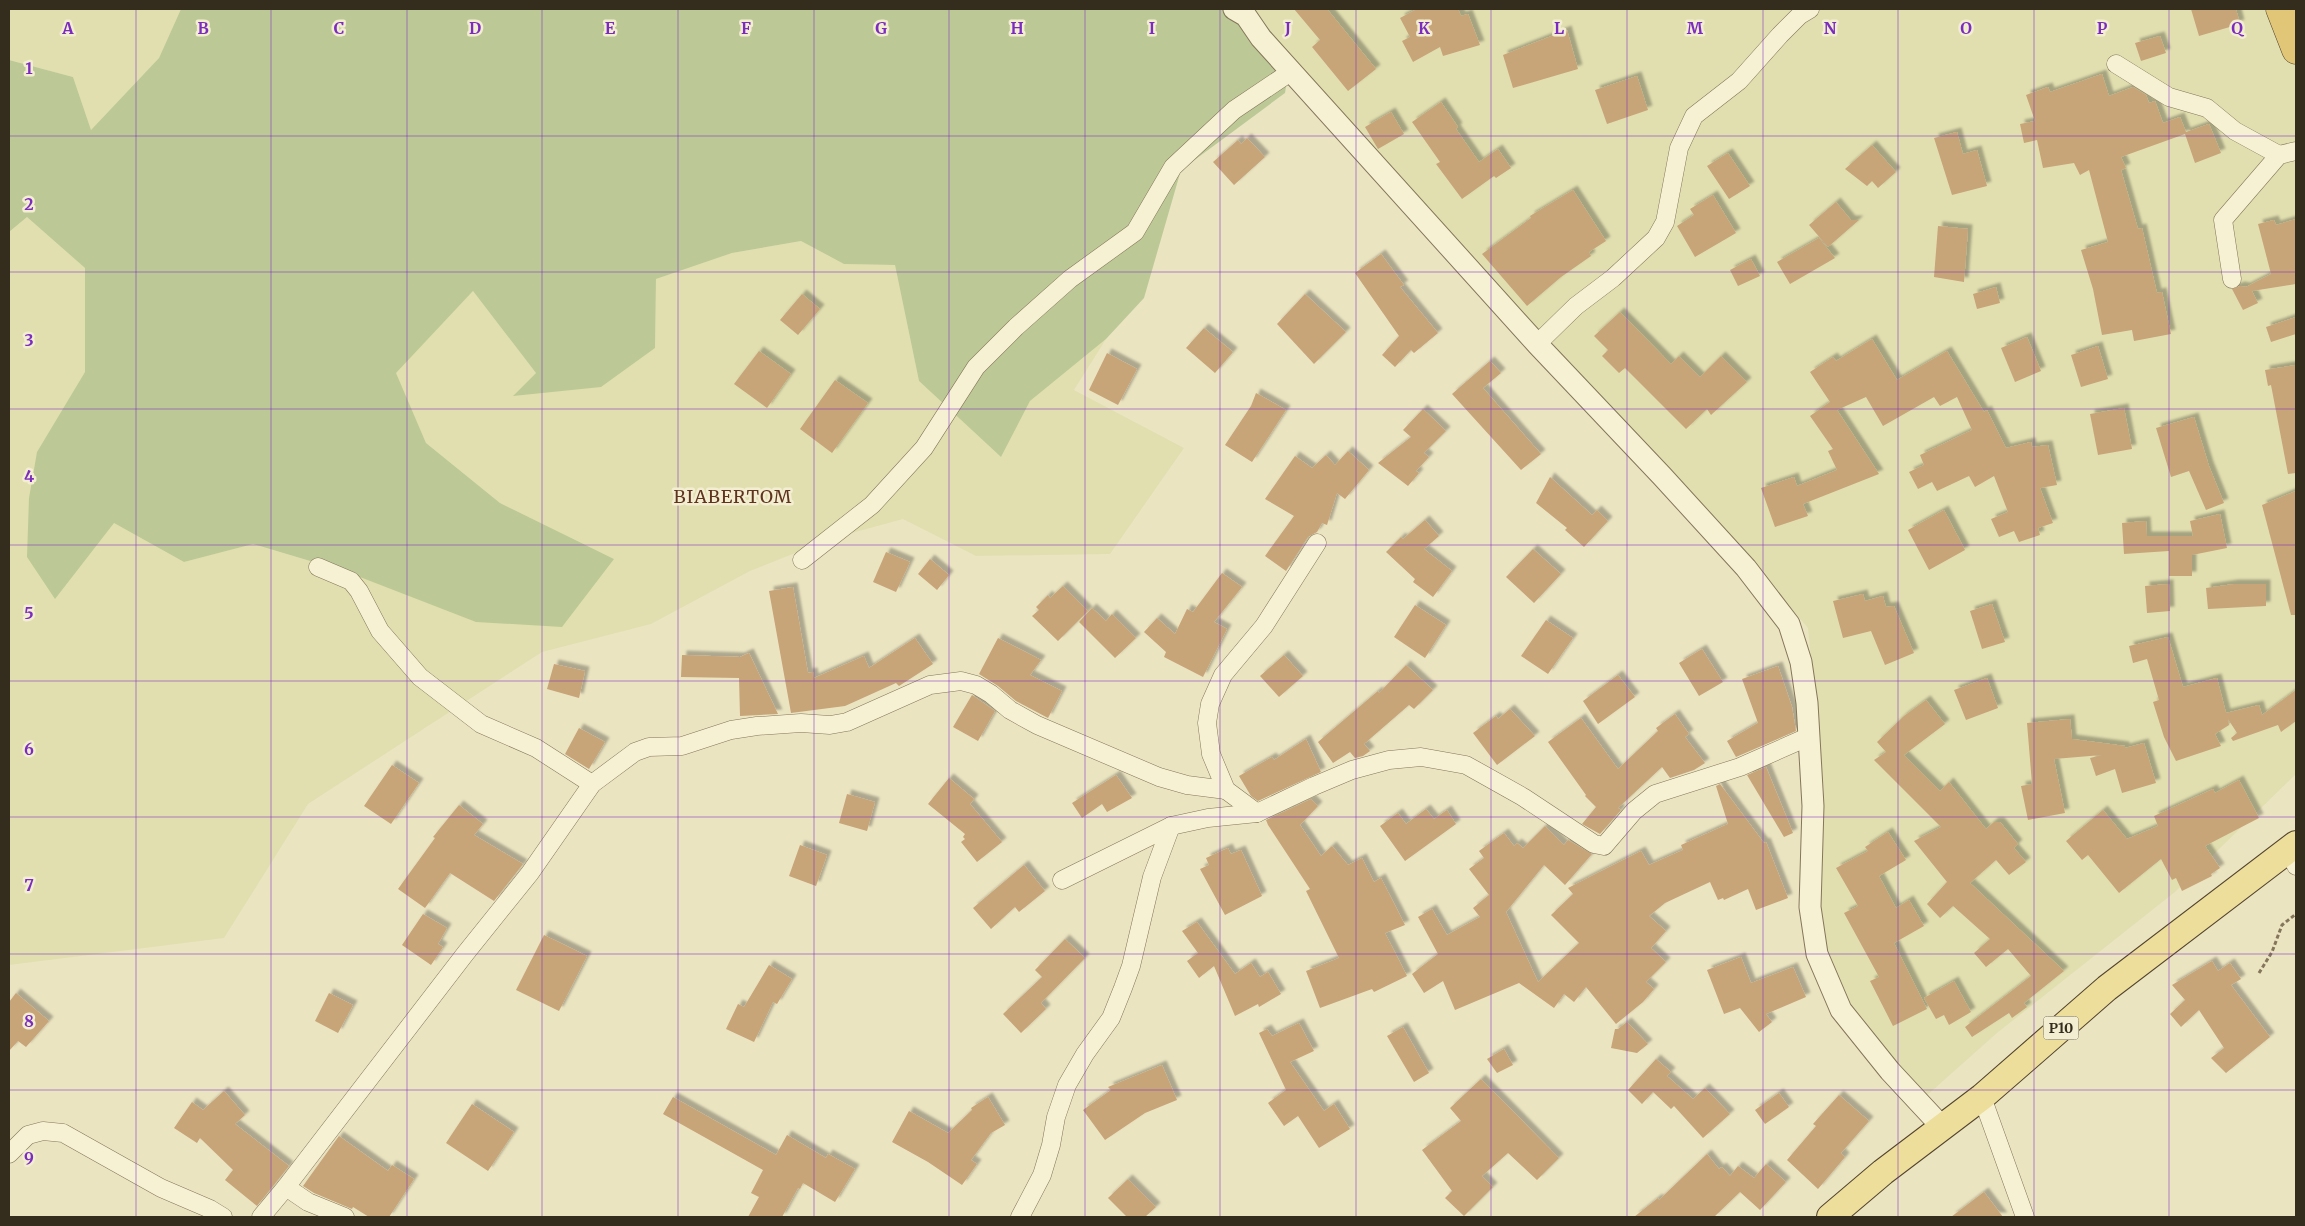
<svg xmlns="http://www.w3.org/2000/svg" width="2305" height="1226" viewBox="0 0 2305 1226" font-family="Merriweather,serif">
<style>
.farmland{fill:#e1dfaf}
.green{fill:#bcc996}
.building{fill:#c8a479;filter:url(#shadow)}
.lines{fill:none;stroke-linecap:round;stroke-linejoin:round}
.minor-casing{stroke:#84765a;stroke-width:19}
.tertiary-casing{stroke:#84765a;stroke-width:23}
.primary-casing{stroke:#52432e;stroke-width:28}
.trunk-casing{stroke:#52432e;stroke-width:29}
.path{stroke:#84765a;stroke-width:3;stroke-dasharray:4 2.5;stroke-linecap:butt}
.minor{stroke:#f7f1d4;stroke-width:18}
.tertiary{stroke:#f7f1d4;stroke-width:21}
.primary{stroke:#edde9b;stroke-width:26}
.trunk{stroke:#e2c678;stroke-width:28}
.grid{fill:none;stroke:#7b2cbf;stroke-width:1;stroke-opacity:0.55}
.labels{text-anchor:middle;stroke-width:5;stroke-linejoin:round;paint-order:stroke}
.shield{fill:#f3eed1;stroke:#6d6653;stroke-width:1}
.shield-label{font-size:14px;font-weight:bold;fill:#342c1d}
.quarter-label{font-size:18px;letter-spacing:1px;fill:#5f341f;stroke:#f3eed1}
.grid-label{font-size:16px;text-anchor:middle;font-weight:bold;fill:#7b2cbf;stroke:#f3eed1;stroke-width:5;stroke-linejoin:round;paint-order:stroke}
</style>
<defs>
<filter id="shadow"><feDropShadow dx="4.5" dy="-4.5" stdDeviation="1" flood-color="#0004"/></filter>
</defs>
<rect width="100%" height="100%" fill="#ebe4c1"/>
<!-- farmland -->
<g class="farmland">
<path d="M9,9h172l-22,49 -68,72 -18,-53 -64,-17z"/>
<path d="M1252,9h1044v765l-121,118 -178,141 -72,64 -75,-80 -27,-62 -6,-69 7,-95 -16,-163 -79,-93 -241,-249z"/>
<path d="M27,217l58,51v104l-47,80 76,71 70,39 68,-18 95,28 267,-13 -114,-56 -74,-60 -31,-70 78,-82 63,82 -22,22 141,-47 1,-69 76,-26 69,-12 43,23 51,1 24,116 82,76 29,-56 76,-62 -32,51 110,58 -74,106 -134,2 -73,-37 -73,20 -80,32 -99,53 -109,28 -234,152 -84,134 -215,27v-733z"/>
</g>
<!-- green -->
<path class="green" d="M181,9h1071l39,46 -6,38 -104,77 -37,128 -38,41 -76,62 -29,56 -82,-76 -24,-116 -51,-1 -43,-23 -69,12 -76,26 -1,69 -54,39 -88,9 23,-23 -63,-82 -77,82 30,70 74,60 114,56 -52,68 -86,-5 -129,-50 -94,-28 -69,18 -70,-39 -59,76 -28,-42 2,-59 8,-46 48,-80v-104l-58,-51 -18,15v-172l64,17 18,53 68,-72z"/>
<!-- building -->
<g class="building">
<path d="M1294,9h33l49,60 -28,22 -36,-44 8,-7z"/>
<path d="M1417,9h41l3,7 7,-2 12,31 -37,11 -3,-9 -27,15 -11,-21 8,-4 -10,-19z"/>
<path d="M2191,9h45l4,15 -41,12z"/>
<path d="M1567,30l11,39 -65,19 -10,-33z"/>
<path d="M2160,36l6,17 -25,8 -6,-18z"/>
<path d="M2102,74l7,22 24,-9 13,8 3,8 6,-2 8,22 17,-6 6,15 23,-8 12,29 -26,10 -10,-29 -64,23 5,11 -5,2 17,59 4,-1 15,65 5,-1 9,42 -37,7 -2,-11 -30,5 -9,-46 -12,-39 27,-8 -19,-72 -9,5 -6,-12 -31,5 -6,-28 -13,3 -4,-19 15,-3 -9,-26 22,-8 2,5z"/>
<path d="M1637,76l11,34 -41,14 -12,-34z"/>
<path d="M1441,102l17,25 -2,2 23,33 19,-13 13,19 -15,10 -2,-2 -32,23 -26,-35 4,-2 -28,-40z"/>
<path d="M1391,112l13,22 -26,15 -13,-22z"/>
<path d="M1957,132l6,22 14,-4 10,36 -35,9 -18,-57z"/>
<path d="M1247,138l18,19 -31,28 -21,-23 25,-22 3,4z"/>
<path d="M1872,145l24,27 -18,16 -6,-7 -5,5 -22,-17z"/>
<path d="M1728,153l22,33 -21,13 -22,-33z"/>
<path d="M1573,190l33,51 -17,11 2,4 -30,21 -34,29 -45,-52 49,-36 -1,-2z"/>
<path d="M1713,195l23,38 -41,24 -18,-31 17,-11 -4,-6z"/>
<path d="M1836,202l15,18h8l-31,27 -19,-22z"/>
<path d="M2296,219v65l-44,7 6,12 -15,7 -11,-21 8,-3 6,1 25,-13 -13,-50 16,-4 2,5z"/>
<path d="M1938,226l30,3 -4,53 -30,-5z"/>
<path d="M1819,238l16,20 -45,26 -13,-22z"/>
<path d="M1381,254l23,31 -4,2 38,46 -24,20 -3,-3 -16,17 -13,-12 17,-19 -44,-63z"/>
<path d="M1751,259l9,17 -22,10 -8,-16z"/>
<path d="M1996,287l4,16 -23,6 -4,-15z"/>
<path d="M802,294l18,15 -22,26 -18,-15z"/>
<path d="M1305,294l41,38 -32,32 -37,-40z"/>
<path d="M1620,312l51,52 8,-8 21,21 21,-21 26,26 -36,33 -4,-6 -21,20 -61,-61 -6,5 -17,-17 6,-6 -14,-14z"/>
<path d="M2296,317v17l-25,8 -5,-15z"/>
<path d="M1204,328l29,24 -18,21 -29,-25z"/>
<path d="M2027,337l14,34 -26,11 -14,-34z"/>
<path d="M1872,339l25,41 50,-29 37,61 3,-2 19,38 25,-6 1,5 16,-2 9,40 -17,3 13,35 -15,5 2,7 -21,7 -5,-11 -15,6 -8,-18 17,-7 -14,-36 -19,11 -6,-11 -32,15 -5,-9 -14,7 -9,-17 15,-7 -4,-10 52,-25 -15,-33 -17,9 -6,-9 -51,29 -17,-29 -29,13 42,64 -76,30 5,12 -33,11 -14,-39 33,-11 3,9 40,-16 -9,-19 5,-2 -23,-33 20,-14 -20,-30 23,-15 3,4z"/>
<path d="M2098,346l10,33 -27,8 -10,-32z"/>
<path d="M759,351l32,23 -24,34 -33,-24z"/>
<path d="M1107,353l30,16 -19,36 -29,-15z"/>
<path d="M1490,361l11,12 -18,15 58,66 -20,16 -69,-76z"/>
<path d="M2296,365v108l-8,1 -17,-89 -3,1 -3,-16z"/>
<path d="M835,380l33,23 -36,50 -32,-24z"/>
<path d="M1256,393l30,17 -34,52 -27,-17 26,-39z"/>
<path d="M2124,408l8,41 -34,6 -8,-41z"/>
<path d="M1423,409l23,22 -22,22 5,4 -13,14 3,2 -11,13 -30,-23 33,-26 -8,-7z"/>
<path d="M2194,417l15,49 15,37 -18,7 -17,-39 -18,6 -15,-49z"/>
<path d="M1348,451l21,19 -24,29 -8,-6 -10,32 -5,-2 -5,9 -9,5 -22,34 -21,-15 29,-40 -29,-17 30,-43 17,12 14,-13 9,10z"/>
<path d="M1550,477l42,38 5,-5 11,11 -24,26 -19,-17 2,-2 -31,-25z"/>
<path d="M2296,491v124h-5l-29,-110z"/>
<path d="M1944,510l21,40 -36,20 -21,-40z"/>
<path d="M2220,514l7,34 -35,7v21h-23v-25l-45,3 -2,-31 24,-2 1,15h46l-3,-15z"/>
<path d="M1425,520l14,16 -15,13 28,22 -19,26 -20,-15 2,-3 -29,-27 15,-15 2,2z"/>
<path d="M1533,549l28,25 -27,29 -28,-26z"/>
<path d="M886,552l24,10 -14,30 -23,-10z"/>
<path d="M930,559l19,16 -12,15 -19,-16z"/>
<path d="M1222,573l20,14 -28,35 13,7 -24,48 -39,-20 2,-5 -22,-20 13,-14 18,16 12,-25 6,3z"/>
<path d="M2169,584l1,27 -23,2 -2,-27z"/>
<path d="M2234,584h32v22l-58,3 -2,-21z"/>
<path d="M1063,586l25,25 -30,30 -26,-25 7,-6 -3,-3 12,-12 2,3z"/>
<path d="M793,587l15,86 5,-1 1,6 50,-22 5,12 46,-30 18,26 -34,22 -3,-3 -51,23 -54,7 -22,-122z"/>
<path d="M1863,594l2,7 18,-5 3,11 8,-1 20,47 -29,12 -14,-34 -28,7 -10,-37z"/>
<path d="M1992,604l13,38 -23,7 -12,-38z"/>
<path d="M1415,605l31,20 -21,33 -31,-21z"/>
<path d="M1092,608l14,13 6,-7 24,24 -21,20 -36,-36z"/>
<path d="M1546,620l27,18 -25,36 -27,-18z"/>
<path d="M2168,637l15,50 34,-9 9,35 33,-8 3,10 34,-25v31l-15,11 -3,-7 -45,16 -2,-3 6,-5 -9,-14 1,6 -14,9 6,12 -45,15 -12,-24 -11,-35 6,-2 -12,-41 -14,4 -4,-17z"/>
<path d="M998,638l43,22 -11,15 32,16 -14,27 -32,-17 -18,-15 -19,-12z"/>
<path d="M1702,649l21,33 -24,14 -20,-33z"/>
<path d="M749,653l29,61 -38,2 -1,-38 -58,-1 1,-22 58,2z"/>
<path d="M1284,655l19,21 -24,21 -19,-21z"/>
<path d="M554,664l31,7 -6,27 -32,-9z"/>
<path d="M1406,665l27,25 -19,19 -5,-4 -45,39 6,7 -7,5 -8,2 -5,-6 -17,11 -15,-21 60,-51 1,2z"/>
<path d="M1778,666l14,41 4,24 -60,26 -9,-16 31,-18 -16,-44z"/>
<path d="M1618,675l17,22 -37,27 -15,-23z"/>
<path d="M1987,678l11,30 -32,12 -12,-30z"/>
<path d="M972,695l23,16 -17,30 -25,-14z"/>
<path d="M1926,700l19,24 -41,31 36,36 9,-9 37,47 8,-7h6l18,22 -4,4 12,14 -17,13 -13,-15 -26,23 94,88 -40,32 3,4 -15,11 -3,-5 -37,24 -7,-10 66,-51 -23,-27 -22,18 -12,-14 16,-14 -37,-33 -13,12 -13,-14 20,-22 -33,-41 27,-14 -67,-67 12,-8 -9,-10 27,-26z"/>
<path d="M1510,709l25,27 -38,29 -24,-32 23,-17 2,3z"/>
<path d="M1675,714l14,20 -4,3 20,26 -11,7 -24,8 -8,-11 -44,41 3,2 -21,24 -18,-10 14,-17 -11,-11 1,-1 -38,-53 33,-24 37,51 40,-38 -2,-3z"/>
<path d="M2070,719l2,20 53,7v2l19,-5 12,40 -34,10 -7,-24 -19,7 -6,-18 12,-3 -48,4 11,54 -37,7 -7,-34 11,-2 -5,-61z"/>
<path d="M579,728l26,14 -16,27 -24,-15z"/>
<path d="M1306,739l15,33 -63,29 -7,-5 -12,-20 33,-19 2,3z"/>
<path d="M392,765l27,18 -28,41 -27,-18z"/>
<path d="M1766,767l27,66 -9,4 -37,-62z"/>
<path d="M1116,775l16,23 -25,14 -5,-8 -20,14 -10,-15z"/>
<path d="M949,778l25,21 -4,5 32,38 -25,20 -16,-20 4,-3 -2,-2 2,-3 -37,-30z"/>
<path d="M2239,780l20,38 -54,28 15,22 -9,6 1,2 -30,15 -6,-13 -4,2 -11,-21 -42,34 -31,-38 -6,5 -16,-19 37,-31 24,29 31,-13 -4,-10 59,-27 2,4z"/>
<path d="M1720,784l44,59 2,-1 22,56 -32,12 -8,-21 -24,11 -1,-2 -5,2 -8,-18 -45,21 -16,13 17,15 -15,17 15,14 -20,20 8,7 -11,13 -27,22 -30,-37 -12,15 -10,-8 -10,14 -35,-25 -64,27 -12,-29 -19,12 -12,-19 26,-20 -20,-37 14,-8 15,26 33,-18 -7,-9 16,-13 -20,-26 15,-11 -5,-7 25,-18 10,13 3,-3 6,5 22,-22 19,19 4,-5 24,14 -27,31 -21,-20 -38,47 32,70 41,-39 -28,-28 22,-21 -5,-6 73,-37 8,14 34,-15 -2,-5 47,-21 -12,-38z"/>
<path d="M847,794l28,8 -8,29 -28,-8z"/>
<path d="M1311,799l7,7 -18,19 21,31 11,-10 16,19 14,-7 12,24 7,-4 24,47 -20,8 22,43 -33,16 -2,-3 -52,19 -14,-37 33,-13 -33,-67 4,-2 -42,-64 -2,-5z"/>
<path d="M459,805l24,19 -9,11 49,29 -29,37 -44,-28 -25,35 -27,-19 37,-51 -2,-1z"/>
<path d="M1426,809l8,10 13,-9 9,14 -51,37 -25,-35 18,-13 8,11z"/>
<path d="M1888,832l18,28 -27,16 17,32 13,-8 15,26 -30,17 33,66 -34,17 -23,-45 9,-4 -35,-64 14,-7 -22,-38 32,-17 -3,-4z"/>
<path d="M800,845l27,10 -11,31 -27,-10z"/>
<path d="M1228,848l3,6 10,-4 21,46 -37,19 -25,-46 9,-4 -3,-7z"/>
<path d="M1024,865l21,26 -26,21 -4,-5 -24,22 -18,-21z"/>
<path d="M423,914l24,14 -9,16 5,3 -12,18 -29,-20z"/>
<path d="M1197,922l38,52 16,-11 9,14 8,-5 13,22 -22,13 -1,-3 -23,12 -21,-50 -15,12 -12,-17 11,-8 -16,-22z"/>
<path d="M544,935l43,21 -28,55 -43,-21z"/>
<path d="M1065,939l20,19 -44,45 5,6 -25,24 -18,-19 39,-37 -7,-7z"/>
<path d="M1741,957l10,26 42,-16 13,30 -40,17 6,8 -13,10 -19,-24 -16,6 -17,-44z"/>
<path d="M2212,961l6,10 12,-8 11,16 -10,6 39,52 -44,36 -15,-15 13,-10 -25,-38 -18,17 -11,-13 15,-14 -13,-15z"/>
<path d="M769,965l23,14 -15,25 -4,-2 -19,40 -28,-13 12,-25 6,3z"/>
<path d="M1954,981l17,31 -22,13 -5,-10 -8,4 -12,-21z"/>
<path d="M16,993l33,28 -23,26 -8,-6 -9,10v-49z"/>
<path d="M329,993l24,12 -15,28 -23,-12z"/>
<path d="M1627,1022l21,22 -11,9 -26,-5 4,-19h3z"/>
<path d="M1299,1023l15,28 -24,11 34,49 10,-7 16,25 -31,19 -21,-32 -14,10 -16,-23 18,-13 -27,-57 8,-4 5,7z"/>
<path d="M1403,1027l26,46 -15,9 -27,-46z"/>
<path d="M1504,1049l9,16 -16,8 -10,-14z"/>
<path d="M1656,1059l15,13 -4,4 26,23 12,-11 25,26 -27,24 -29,-32 -3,3 -18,-17 -11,12 -14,-14z"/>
<path d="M1162,1065l15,35 -32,13 -40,27 -22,-30 28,-20 -3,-3z"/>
<path d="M1481,1079l78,79 -22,22 -29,-27 -26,23 11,11 -29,29 -19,-18 7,-7 -30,-41 39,-29 -11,-13z"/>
<path d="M224,1091l21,24 -10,9 54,42 -32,40 -32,-26 8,-10 -33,-32 -3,5 -23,-15 18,-26 11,8z"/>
<path d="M1779,1093l10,14 -24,17 -10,-14z"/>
<path d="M1839,1095l30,26 -28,32 4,4 -27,32 -31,-29 29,-34 -3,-2z"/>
<path d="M673,1097l103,58 11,-20 39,23 2,-4 27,15 -20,33 -32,-19 -3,6 -2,-1 -16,29h-34l11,-20 -8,-4 12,-23 -100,-56z"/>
<path d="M988,1097l17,28 -14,8 -20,27 6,4 -15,21 -34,-23 -36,-20 17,-31 39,22 24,-23 -1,-2z"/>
<path d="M472,1104l42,28 -26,39 -42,-28z"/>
<path d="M339,1136l49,35 4,-6 22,14 -25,38h-20l-16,-10 -1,2 -38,-16 -11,-7z"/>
<path d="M1707,1154l12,15 3,-2 8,9 8,-10 16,12 12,-14 20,18 -26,28 -20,-18 -26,25h-80l24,-19 1,2z"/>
<path d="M1128,1179l28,28 -11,10h-18l-19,-19z"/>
<path d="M1984,1192l19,25h-52z"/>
</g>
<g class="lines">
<!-- minor casing -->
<g class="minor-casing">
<g id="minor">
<path d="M2116,64l53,33 38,11 28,23 44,24"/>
<path d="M2232,279l-9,-59 56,-65 17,-4"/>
<path d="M1537,344l39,-38 37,-28 43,-40 9,-16 14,-74 15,-32 45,-35 41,-46 20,-20 10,-6"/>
<path d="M802,560l70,-55 52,-57 52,-81 40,-40 54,-48 65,-47 38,-65 61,-57 58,-39"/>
<path d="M318,567l33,14 8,10 21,40 40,46 61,47 55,24 56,36"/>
<path d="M1257,813l-31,-23 -15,-36 -4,-31 3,-19 13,-29 41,-49 53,-83"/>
<path d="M2289,849l7,17"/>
<path d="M1062,880l109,-54 37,-8 49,-5 57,-27 38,-16 37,-10 32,-3 45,8 57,32 71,47 10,2 30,-35 21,-17 85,-27 70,-31"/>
<path d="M1982,1097l43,120"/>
<path d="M9,1154l19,-19 15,-4 20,2 98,55 49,21 13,8"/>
<path d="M286,1187l179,-233 65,-81 62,-89 43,-32 14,-5 33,-1 49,-16 26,-4 44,-3 29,2 17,-3 83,-37 31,-4 15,4 15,9 19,16 27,15 122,52 28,8 39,5"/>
<path d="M261,1217l25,-30 22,15 37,15"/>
<path d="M1020,1217l22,-42 9,-30 5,-28 11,-32 18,-31 26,-36 12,-30 8,-22 21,-89 19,-51"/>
</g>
</g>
<!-- tertiary casing -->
<g class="tertiary-casing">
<path id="tertiary" d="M1234,9l12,7 15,22 276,306 125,132 84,92 43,56 12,38 6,41 6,103 -3,101 7,47 24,56 49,61 53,57"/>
</g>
<!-- primary casing -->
<g class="primary-casing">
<path id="primary" d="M1830,1217l53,-45 99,-75 125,-109 189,-144"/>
</g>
<!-- trunk casing -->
<g class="trunk-casing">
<path id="trunk" d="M2280,9l16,41"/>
</g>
<!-- path -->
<path class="path" d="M2259,973l13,-21 10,-27 14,-11"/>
<!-- minor -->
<use href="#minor" class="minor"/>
<!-- tertiary -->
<use href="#tertiary" class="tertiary"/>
<!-- primary -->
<use href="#primary" class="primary"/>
<!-- trunk -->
<use href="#trunk" class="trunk"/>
</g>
<!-- grid -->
<path class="grid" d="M136,9v1208M271,9v1208M407,9v1208M542,9v1208M678,9v1208M814,9v1208M949,9v1208M1085,9v1208M1220,9v1208M1356,9v1208M1491,9v1208M1627,9v1208M1763,9v1208M1898,9v1208M2034,9v1208M2169,9v1208M9,136h2287M9,272h2287M9,409h2287M9,545h2287M9,681h2287M9,817h2287M9,954h2287M9,1090h2287"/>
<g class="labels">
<!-- shield labels -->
<rect class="shield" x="2043.5" y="1016.5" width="35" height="23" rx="4"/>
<g class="shield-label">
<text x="2061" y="1033">P10</text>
</g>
<!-- quarter labels -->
<g class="quarter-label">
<text x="733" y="503">BIABERTOM</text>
</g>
</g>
<g class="grid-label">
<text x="68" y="34">A</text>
<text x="203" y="34">B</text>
<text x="339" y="34">C</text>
<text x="475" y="34">D</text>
<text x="610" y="34">E</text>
<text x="746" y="34">F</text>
<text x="881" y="34">G</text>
<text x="1017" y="34">H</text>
<text x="1152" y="34">I</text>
<text x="1288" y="34">J</text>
<text x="1424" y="34">K</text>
<text x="1559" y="34">L</text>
<text x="1695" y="34">M</text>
<text x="1830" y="34">N</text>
<text x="1966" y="34">O</text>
<text x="2102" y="34">P</text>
<text x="2237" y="34">Q</text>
<text x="29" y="74">1</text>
<text x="29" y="210">2</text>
<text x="29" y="346">3</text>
<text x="29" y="482">4</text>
<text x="29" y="619">5</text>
<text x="29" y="755">6</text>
<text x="29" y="891">7</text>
<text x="29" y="1027">8</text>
<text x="29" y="1164">9</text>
</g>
<!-- border -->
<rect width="2305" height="1226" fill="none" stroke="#342c1d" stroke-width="20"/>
</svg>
